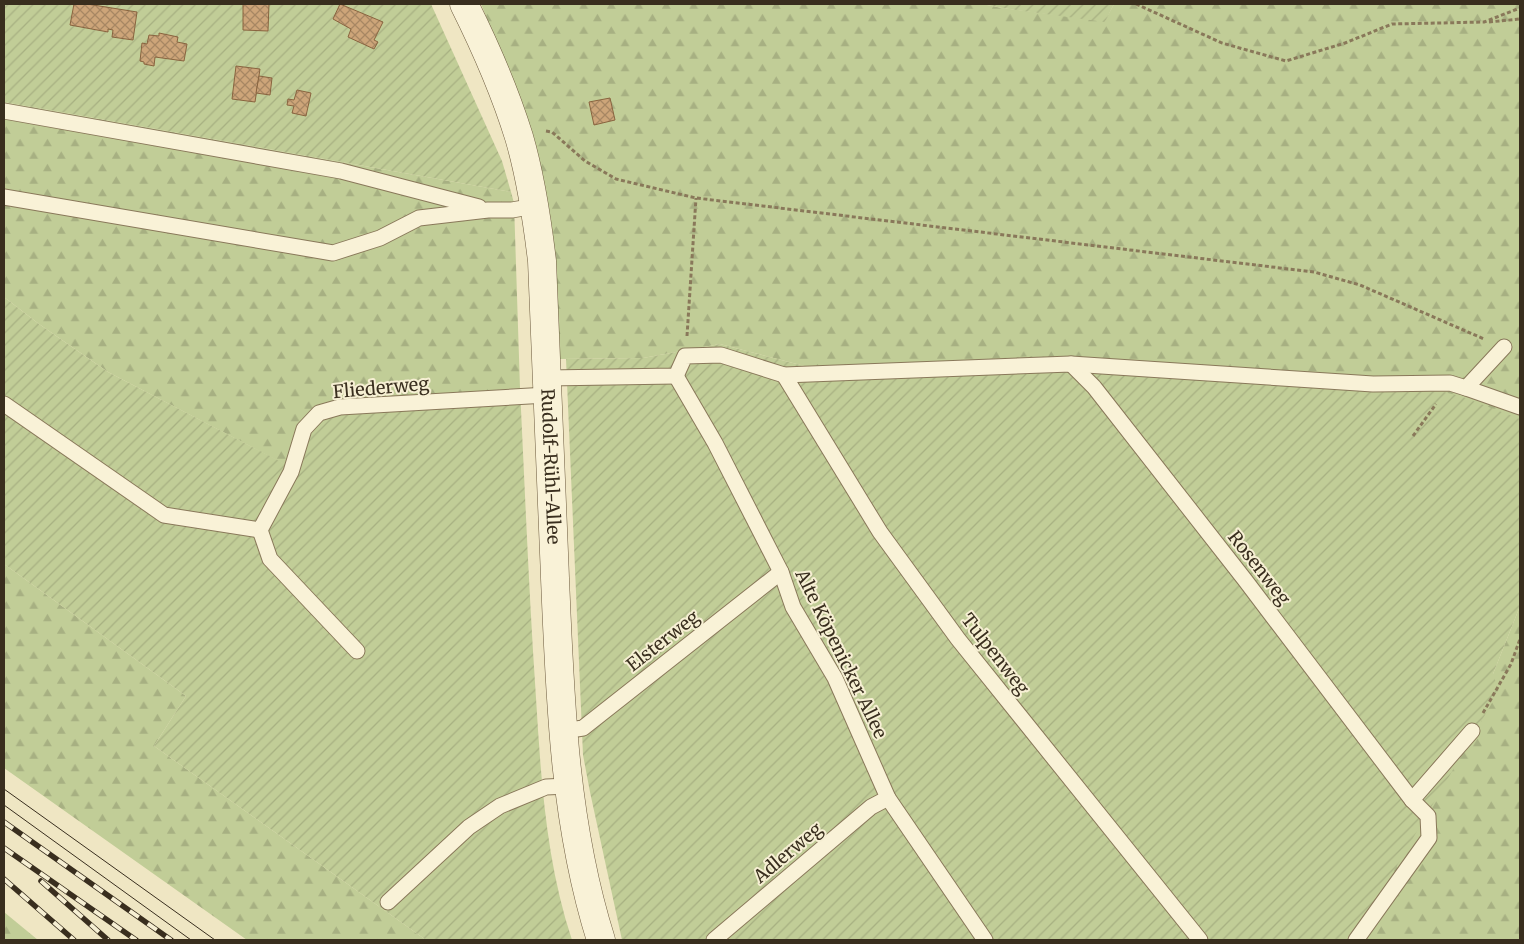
<svg xmlns="http://www.w3.org/2000/svg" width="1524" height="944" viewBox="0 0 1524 944" font-family="Merriweather,serif">
<style>
.forest{fill:url(#forest-firs)}
.garden{fill:url(#garden-furrows)}
.building{fill:url(#building-cross-hatch);stroke:#89643f}
.lines{fill:none;stroke-linecap:round;stroke-linejoin:round}
.lane-casing{stroke:#89785a;stroke-width:17}
.secondary-casing{stroke:#6b593d;stroke-width:29}
.path{stroke:#89785a;stroke-width:3;stroke-dasharray:4 2.5;stroke-linecap:butt}
.lane{stroke:#f9f2d7;stroke-width:15}
.secondary{stroke:#f9f2d7;stroke-width:28}
.tram{stroke:#392e1e;stroke-width:1}
.rail-casing{stroke:#392e1e;stroke-width:5.5}
.rail{stroke:#f6efd3;stroke-width:4;stroke-dasharray:11;stroke-linecap:butt}
.labels{text-anchor:middle;stroke-width:4;stroke-linejoin:round;paint-order:stroke}
.street-label{font-size:18px;fill:#392e1e;stroke:#f6efd3}
</style>
<defs>
<pattern id="forest-firs" width="22" height="20" patternUnits="userSpaceOnUse" patternTransform="scale(1.25)"><rect width="22" height="20" fill="#c1cd97"/><path d="M5 1l3.5 6h-7zM16 11l3.5 6h-7z" fill="#a7b082"/></pattern>
<pattern id="garden-furrows" width="10" height="10" patternUnits="userSpaceOnUse" patternTransform="scale(1.25)"><rect width="10" height="10" fill="#c1cd97"/><path d="M-1 1l2-2M0 10L10 0M9 11l2-2" fill="none" stroke="#a7b082"/></pattern>
<pattern id="building-cross-hatch" width="8" height="8" patternUnits="userSpaceOnUse" patternTransform="scale(1.25)"><rect width="8" height="8" fill="#cda579"/><path d="M0 0l8 8M0 8l8-8" fill="none" stroke="#a78763"/></pattern>
</defs>
<rect width="100%" height="100%" fill="#efe6c3"/>
<!-- forest -->
<g class="forest">
<path d="M481,4h501l20,4 103,13 9,-17h406v417l-704,-52 -96,-25 -77,14 -83,1 -6,-111 -5,-39 -23,-95z"/>
<path d="M4,102l507,90 3,11 6,185 -182,15 -50,63 -180,-94 -69,-48 -35,-27z"/>
<path d="M4,564l182,132 -32,50 272,194h-179l-243,-172z"/>
<path d="M1520,606v334h-171l29,-42 115,-224z"/>
<path d="M4,912l34,28h-34z"/>
</g>
<!-- garden -->
<g class="garden">
<path d="M4,4h427l71,157 9,31 -507,-90z"/>
<path d="M982,4h132l-9,18 -103,-14z"/>
<path d="M4,297l35,27 69,48 179,93 15,-40 36,-22 182,-15c5,104 9,207 16,310 5,81 10,164 36,242h-146l-272,-194 32,-50 -182,-132z"/>
<path d="M720,344l96,25 218,-13 344,24 38,5 44,11 60,23v187l-27,68 6,17 -121,207 -29,42h-727l-32,-148 -7,-37 -17,-396 77,-1z"/>
</g>
<!-- building -->
<g class="building">
<path d="M74,4h13l50,8 -4,28 -21,-3 1,-7 -5,-1v3l-38,-7z"/>
<path d="M243,4h26l-1,27 -25,-1z"/>
<path d="M340,4l43,18 -9,18 4,2 -4,7 -26,-12 3,-8 -18,-10z"/>
<path d="M159,33l19,4 -1,5 10,2 -3,17 -29,-4 -1,9 -10,-2v-2l-4,-1 2,-18 5,1 2,-9 10,1z"/>
<path d="M236,66l24,3 -5,33 -23,-3z"/>
<path d="M259,76l13,2 -2,17 -14,-2z"/>
<path d="M297,90l14,3 -5,23 -14,-3 2,-7 -7,-1 1,-6 6,1z"/>
<path d="M610,98l5,22 -21,5 -5,-23z"/>
</g>
<g class="lines">
<!-- lane casing -->
<g class="lane-casing">
<g id="lane">
<path d="M4,111l337,60 138,36"/>
<path d="M4,197l329,56 47,-15 39,-20 69,-8h24l23,-4"/>
<path d="M1071,364l23,23 151,193 167,220 16,16 1,22 -73,102"/>
<path d="M784,375l96,157 78,107 242,301"/>
<path d="M676,376l39,67 66,129 12,35 42,71 53,120 97,142"/>
<path d="M547,378l129,-2 9,-20 36,-1 63,20 287,-11 302,20 77,-1 16,5 38,-41"/>
<path d="M1466,388l54,19"/>
<path d="M4,404l160,111 96,15 31,-58 13,-43 15,-16 21,-6 207,-12"/>
<path d="M260,530l10,29 87,92"/>
<path d="M564,731l19,-3 198,-156"/>
<path d="M1412,800l60,-69"/>
<path d="M388,902l81,-75 31,-21 46,-19 22,-1"/>
<path d="M714,940l157,-133 17,-9"/>
</g>
</g>
<!-- secondary casing -->
<g class="secondary-casing">
<g id="secondary">
<path id="s1" d="M464,4c21,42 41,88 55,133 12,41 18,82 23,124 4,105 9,211 13,317 5,121 9,245 46,362"/>
</g>
</g>
<!-- path -->
<g class="path">
<path d="M1136,4l86,39 64,18 59,-18 47,-19 92,-2 36,-14"/>
<path d="M1489,22l31,-3"/>
<path d="M546,131l6,1 33,29 31,18 80,19 618,74 46,13 124,54"/>
<path d="M687,336l9,-138"/>
<path d="M1413,436l23,-32"/>
<path d="M1483,713l28,-49 9,-25"/>
</g>
<!-- lane -->
<use href="#lane" class="lane"/>
<!-- secondary -->
<use href="#secondary" class="secondary"/>
<!-- tram -->
<g class="tram">
<path d="M4,789l211,151"/>
<path d="M4,805l187,135"/>
</g>
<!-- rail casing -->
<g class="rail-casing">
<g id="rail">
<path d="M4,822l167,118"/>
<path d="M4,848l132,92"/>
<path d="M4,879l70,61"/>
<path d="M41,881l67,59"/>
</g>
</g>
<!-- rail -->
<use href="#rail" class="rail"/>
</g>
<g class="labels">
<!-- street labels -->
<g class="street-label">
<text transform="translate(381 388) rotate(-5)" y="6">Fliederweg</text>
<text dy="6" stroke="none"><textPath href="#s1" startOffset="476">Rudolf-Rühl-Allee</textPath></text>
<text transform="translate(1259 568) rotate(52)" y="6">Rosenweg</text>
<text transform="translate(663 641) rotate(-38)" y="6">Elsterweg</text>
<text transform="translate(841 654) rotate(64)" y="6">Alte Köpenicker Allee</text>
<text transform="translate(995 654) rotate(52)" y="6">Tulpenweg</text>
<text transform="translate(788 853) rotate(-40)" y="6">Adlerweg</text>
</g>
</g>
<!-- border -->
<rect width="1524" height="944" fill="none" stroke="#392e1e" stroke-width="10"/>
</svg>
